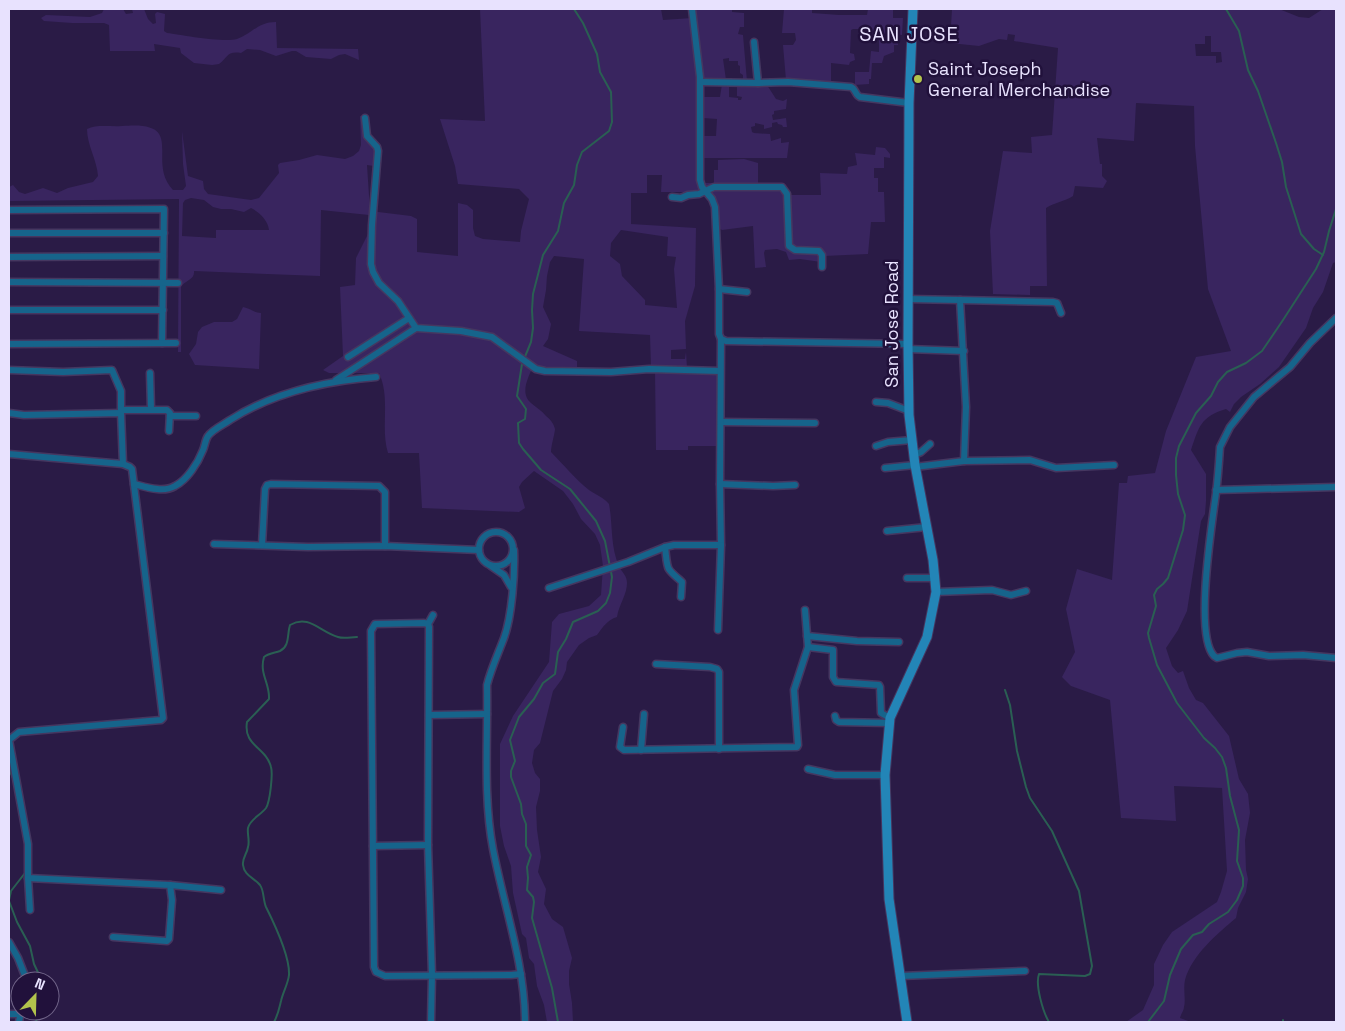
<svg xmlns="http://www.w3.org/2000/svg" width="1345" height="1031" viewBox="0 0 1345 1031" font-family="'Space Grotesk',sans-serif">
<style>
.green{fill:#39255f;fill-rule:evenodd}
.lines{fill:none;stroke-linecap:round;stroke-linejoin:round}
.stream{stroke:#2a5f53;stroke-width:2}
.street-casing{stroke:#453760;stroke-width:9}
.secondary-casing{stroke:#453760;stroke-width:11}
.street{stroke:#16648b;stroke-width:6}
.secondary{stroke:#2385b7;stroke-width:9}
.poi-dot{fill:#b2c34c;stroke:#21113b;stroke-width:2}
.labels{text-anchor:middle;stroke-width:5;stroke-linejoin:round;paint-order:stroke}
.poi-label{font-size:18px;fill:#e8e2fe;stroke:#21113b;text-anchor:start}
.street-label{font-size:18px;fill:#e8e2fe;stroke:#21113b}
.quarter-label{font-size:20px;letter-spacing:1px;fill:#e8e2fe;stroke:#21113b}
</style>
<rect width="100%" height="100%" fill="#2a1b46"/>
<!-- green -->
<g class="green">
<path d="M104,9h19l3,5 7,-1 -1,-4h12l4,10 5,5 3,-1 -1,-9 2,-2 8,2 -1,17 3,2c15,2 57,10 70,6 16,-6 21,-17 39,-17l1,26 81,1 1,11 -14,-6 -6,1 -8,4 -25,-2 -10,-6h-4l-16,5 -16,-6 -13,-1 -6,4c-15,-2 -12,4 -22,11l-7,1 -18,-2 -13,-10 -1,-5 -26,-4 1,7h-45l-1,-26 -5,-2h-32l-28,-2 -3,-3 5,-3 44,2 12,-4z"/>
<path d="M480,9h181l2,11 29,-2 5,45 4,128 -1,1h-39l1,-17h-15v18h-16v31l65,4 -1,58 -10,35 1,28 -15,1v9h14l1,-7 1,16 -36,-1 -1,-32 -71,-4 5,-72 -30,-3 -4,6 -3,14 -1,14 -3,17 8,17 -3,15 -5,7 34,15v8h-32l-11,-5c-5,12 -15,29 -3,39 6,5 11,8 15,13 4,3 8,8 9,13 0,4 -4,16 -4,23 13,13 24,27 38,38 7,5 14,7 20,14 4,21 1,42 10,62 3,7 8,9 8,17 0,12 -8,21 -10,34 -10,3 -14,10 -20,18l-8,3 -10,7 -12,17 -1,8 -4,9 -9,12 -13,52 -6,7 -2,13 3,10 5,6v12l-4,16 1,23 4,27 -3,15 8,17 -2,15 8,15 11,8 9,31 -3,13v13l3,19 1,19h-26l-3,-17 -7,-19 -3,-22 -5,-6 -3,-20 -4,-4 -9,-41 -2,-27 -7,-20 -4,-20v-82l13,-28 36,-54 3,-40 7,-8 30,-8 12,-11 2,-29 -3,-21 -5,-11 -14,-15 -8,-15 -10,-13 -29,-20 -12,11 -3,5 6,21 -6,4 -97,-4 -3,-55h-31c-8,-26 3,-54 -9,-80h-50l-6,-3 20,-14 -3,-69 15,-2 1,-27 13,-26v-17l-48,-5 -1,66 -126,-5c1,9 -9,9 -13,16v65h-3l1,-153 -170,2v-14l4,-2 6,7 6,2 18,-6 14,5 11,-5 25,-6 5,-6c-1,-16 -11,-31 -11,-47 10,-5 23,-2 35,-3 67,-6 23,35 51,64h10l3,-4 -3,-22 -1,-33 6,45 15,5 1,8 4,5 43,6 8,-2 20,-25 -1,-8 2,-2 19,-3 18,-5 28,4 8,-3 6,-5 2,-6 -1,-29h3c2,12 1,25 12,31l-1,19 -7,-1 3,46 41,5 6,3v33l41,4v-53l9,2 6,5v18l2,8 8,3 37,3 1,-11 8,-32 -10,-10 -61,-5 -3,-18 -15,-47 45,2zM191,198l13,2 9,7 8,2h10l13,3 7,-4c8,4 17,12 18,22h-53v8l-34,-2 1,-33 2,-3zM621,230l47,7 -1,19 9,1 -2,12 3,39 -32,-3v-5l-23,-24 -2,-12 -10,-8 1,-13z"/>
<path d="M695,9h37v3l12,1v14h-4l-2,7 5,1 4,46h-4v-6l-3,-2v-7l-2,-1v-4h-9v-3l-6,1 3,21h-19l-4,-1z"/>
<path d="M784,9h28v4l27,2h28l1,-6h25v9h10l-1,17 -28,-2v3l-6,-1v-4h-3v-2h-12l-2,1 -1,23 4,1 1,6 -5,2 -1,3 -18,-2v21l-45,-4 -3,-35h10l3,-5 -1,-7h-13z"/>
<path d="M952,9h327l20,8 10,1 14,-9h13v253l-3,1 -10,29 -10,16 -7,20 -27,39 -19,17 -19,13 -7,7 -4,8 -4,-3c-26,8 -27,18 -35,41l15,24v27l-1,13 -4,7 -14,90 -9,19 -12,18 6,18 6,7 5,-2 6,17 7,12 7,3 26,33 10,43 9,15 2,19 -5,27 1,30 2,9 -2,13 -8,16 -2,10c-19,16 -44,37 -51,62 -2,9 1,20 -1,27 0,3 -3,7 -4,11l11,4h-65l17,-12 11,-25v-21l9,-19 9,-13 45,-30 4,-10 6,-21 -5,-83 -48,-2 2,35 -55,-3 -11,-118 -39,-14 -9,-9 13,-25 -9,-43 11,-40 35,11 7,-97h8l1,-7 27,-3 11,-42 30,-74 35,-6 -23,-62 -13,-143 -1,-40 -58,-3 -2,38 -37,-3 3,26h2v12l5,5 -4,7 -28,-2 -2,10c-9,6 -18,6 -27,12l1,78h-17v9l-37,-1 -3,-63 13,-80 29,2 -1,-16 21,-2 6,-87 -44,-7 1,-6 -7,-1 -1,6 -8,-1 -20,7 -29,-3zM1205,36h6v16h10l1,10 -6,1v-7h-20l-1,-12h10z"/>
<path d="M879,39l19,1v5h-4v7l-10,4 -2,7h-10l-1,16h-2v5l-14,1v-13h14l2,-21 8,1z"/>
<path d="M722,84h7v13l9,1v2h3l1,-3 -5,-1v-11h30l9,14 7,2 4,-2 -1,10 -12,2v3l-2,1 1,5 13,-2 1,9h-4l-1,-2 -4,-1 -1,-2 -5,1v4l-8,2v-4l-9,-2v3l-4,1 1,5 2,1 16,1 1,7 10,-3v5l8,-1 -2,16h-85v-22h14l1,-17 -14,-1v-21h17z"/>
<path d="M876,147l9,1 5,6v4l-6,-1v11h-10v10h4v14h6l1,30h-14l-3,32 -44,2 -33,-11 -2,-50h32l-1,-22 27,1 1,-7 9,-2 -2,-12 20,2z"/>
<path d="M744,159l14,4v24l-52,1 -4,-5h12v-13h4v-10z"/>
<path d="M779,188l5,3 3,55 31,6 3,10 -21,-3 -11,1 -3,-8 -9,-3 -12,1 -1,3 2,14 -11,1 -2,-42 -31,4 -3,-2 -9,-34 1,-5z"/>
<path d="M243,307c7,1 11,6 18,6l-2,56 -64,-4 -6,-11 7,-10 2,-12 4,-5 12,-5h18l5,-3z"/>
<path d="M655,371l62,3v72h-29v4h-32z"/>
</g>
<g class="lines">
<!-- stream -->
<g class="stream">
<path d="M1226,9l13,22 9,39 10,21 18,52 6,19 4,25 15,47 13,15 9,6"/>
<path d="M9,581v1"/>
<path d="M1005,690l5,15 7,46 9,36 4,11 22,33 27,60 13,75 -2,8 -5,2 -46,-2c-4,11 4,38 10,48"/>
<path d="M9,769l4,9"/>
<path d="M9,900l2,-9 14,-18"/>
<path d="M9,901l8,21 13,24 4,18 8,17"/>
<path d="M1283,1020v2"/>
<path d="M36,1022l1,-4 6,-7"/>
<path d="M274,1022c4,-7 5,-13 7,-21 2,-9 7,-17 8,-26 1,-18 -15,-52 -23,-68 -3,-7 -2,-17 -6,-22 -6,-7 -16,-10 -17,-20 -1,-7 4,-11 5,-18 2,-6 -1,-13 0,-19 2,-9 13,-13 18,-20 4,-6 7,-34 5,-41 -5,-20 -28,-21 -24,-45l22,-23c1,-16 -10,-25 -5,-42 5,-4 10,-4 16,-6 10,-5 7,-17 10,-26 19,-11 30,7 48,12 6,2 13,0 19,0"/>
<path d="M558,1022l-6,-34 -20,-70 2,-16 -1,-5 -6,-7 1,-12 -1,-11 4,-12 -5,-9v-22l-4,-10 -1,-10 -10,-27v-6l4,-10 -5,-21 9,-23 15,-18 9,-16 12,-9 3,-22 8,-13 7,-17 25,-11 8,-8 4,-10 2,-16 -7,-36 -9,-20 -26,-32 -29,-19 -18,-21 -4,-6 -1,-20 7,-4 1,-10 -9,-13 5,-32 9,-22 2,-14 -1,-18 1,-16 10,-39 15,-24 6,-28 10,-18 3,-20 5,-13 27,-21 3,-9 -1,-30 -11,-20 -3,-18 -14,-31 -9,-14"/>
<path d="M1148,1022l16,-21 6,-26 11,-26 12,-14 9,-3 7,-8 19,-12 9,-12 6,-14v-8l-6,-17 2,-31 -9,-34 -4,-28 -4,-11 -7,-9 -11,-10 -27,-35 -20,-38 -8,-27 -1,-5 8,-27 -2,-11 3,-6 6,-5 5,-6 15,-48 2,-15 -7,-21 -2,-19v-17l3,-12 17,-33 15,-17 7,-14 9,-10 19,-9 16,-12 21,-31 33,-51 8,-17 5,-21 7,-22"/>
</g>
<!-- street casing -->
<g class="street-casing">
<g id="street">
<path d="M754,42l4,41"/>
<path d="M701,82l57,1 30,-1 63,5c5,2 4,8 9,10l49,6"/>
<path d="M365,118l2,18 10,11 1,4 -6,74 -1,39 2,8 6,11 19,18 18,27 45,3 31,6 44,32 9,2 66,1 38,-3 71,2"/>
<path d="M672,197l9,1 7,-3 11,-1 15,-7h68l5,7 2,52 6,4 24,1 3,4v12"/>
<path d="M9,210l155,-1 -2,134"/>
<path d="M9,233h155"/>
<path d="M9,257l154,-1"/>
<path d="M9,282l169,1"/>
<path d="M719,289l28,3"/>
<path d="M908,299l52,1 6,107 -2,54"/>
<path d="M960,300l93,2 4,1 4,10"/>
<path d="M9,310h154"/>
<path d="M1336,318l-26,25 -20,24 -36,30 -24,30 -10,20c-1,16 -2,31 -4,46 -4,31 -22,142 -2,163l3,2 20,-5 10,-1 22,4 34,-1 33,3"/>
<path d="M721,339l5,2 182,3"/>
<path d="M9,344l167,-1"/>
<path d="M908,349l56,2"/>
<path d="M348,357l61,-39"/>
<path d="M9,370l54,2 49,-2 9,21v22"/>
<path d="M150,373l1,36"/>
<path d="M336,380l80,-52"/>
<path d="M876,402l12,1 21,8"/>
<path d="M121,410h46l3,3 -1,18"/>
<path d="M9,413l15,2 97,-2 2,51"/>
<path d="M170,416h26"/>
<path d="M721,422l94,1"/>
<path d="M876,446l12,-4 24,-2"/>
<path d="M9,454l114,10 7,3 2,2 31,249 -2,2 -142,12 -10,8 19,104v34l142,7 2,15 -3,39 -2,2 -54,-4"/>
<path d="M914,455l7,-3 9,-8"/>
<path d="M915,467l49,-6 66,-1 26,8 58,-3"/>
<path d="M885,468l30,-3"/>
<path d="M134,484c12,3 29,9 41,2 12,-6 23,-23 28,-36 2,-4 2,-10 5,-14 5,-7 15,-11 22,-16 44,-28 94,-39 146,-43"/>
<path d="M720,484l53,2 22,-1"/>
<path d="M1216,490l120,-3"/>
<path d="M887,531l40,-4"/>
<circle cx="496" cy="549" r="17"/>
<path d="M214,544l94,3 77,-1 94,4"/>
<path d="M262,545l3,-56 2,-4 4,-1 108,2 6,6v54"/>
<path d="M665,547c3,24 0,20 17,35l-1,15"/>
<path d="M514,550c1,24 -2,66 -10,88 -6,16 -13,31 -17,47 1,55 -4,111 6,164 11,58 32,115 32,173"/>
<path d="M491,566l13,9 7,12"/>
<path d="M907,578h28"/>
<path d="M549,588l79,-26 37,-15 9,-2h47l-1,-61 1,-145 -2,-5v-45l-4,-82 -3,-8 -10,-12 -2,-7v-103l-8,-68"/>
<path d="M936,592l56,-2 19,5 15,-4"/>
<path d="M428,624l5,-9"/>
<path d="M718,630l3,-85"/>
<path d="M807,636l50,5 42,1"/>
<path d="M808,647l25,3v27l3,5 43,3 1,2 1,26 9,5"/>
<path d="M656,664l54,3 7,2 2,3v77"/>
<path d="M429,715l58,-1"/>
<path d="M835,716l1,4 3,2 51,1"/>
<path d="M623,727l-3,20 4,3 173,-3 1,-2 -4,-55 14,-43 -3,-37"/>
<path d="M641,750l3,-36"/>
<path d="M808,769l27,6h50"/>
<path d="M373,846l55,-1"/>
<path d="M28,878l2,32"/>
<path d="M170,885l51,5"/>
<path d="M9,942l9,16 9,23"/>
<path d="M901,976l124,-5"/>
<path d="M9,1014h11"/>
<path d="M19,1022l2,-11"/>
<path d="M431,1022l1,-47 -4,-130 1,-218 -1,-3 -4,-1 -49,1 -4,7 3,336 2,5 9,4 126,-1 10,-1"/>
</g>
</g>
<!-- secondary casing -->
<g class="secondary-casing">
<path id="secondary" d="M907,1022l-18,-123 -4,-124 5,-57 37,-81 9,-45 -3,-32 -18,-95 -6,-50 -1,-71 1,-241 4,-94"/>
</g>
<!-- street -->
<use href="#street" class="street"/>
<!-- secondary -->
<use href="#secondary" class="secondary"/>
</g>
<!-- markers -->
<circle class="poi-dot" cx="918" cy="79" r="5"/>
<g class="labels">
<!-- poi labels -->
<g class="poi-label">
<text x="928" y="75">Saint Joseph<tspan x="928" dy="21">General Merchandise</tspan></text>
</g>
<!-- street labels -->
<g class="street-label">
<text transform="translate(892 324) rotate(-90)" y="6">San Jose Road</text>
</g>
<!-- quarter labels -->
<g class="quarter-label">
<text x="909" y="41">SAN JOSE</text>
</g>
</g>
<!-- border -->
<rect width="1345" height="1031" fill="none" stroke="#e8e2fe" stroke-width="20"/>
<!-- north arrow -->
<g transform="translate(35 996) rotate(23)"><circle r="24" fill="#21113b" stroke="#716589"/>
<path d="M0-4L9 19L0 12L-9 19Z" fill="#b2c34c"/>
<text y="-8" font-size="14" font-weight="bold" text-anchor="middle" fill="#e8e2fe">N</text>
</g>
</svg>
